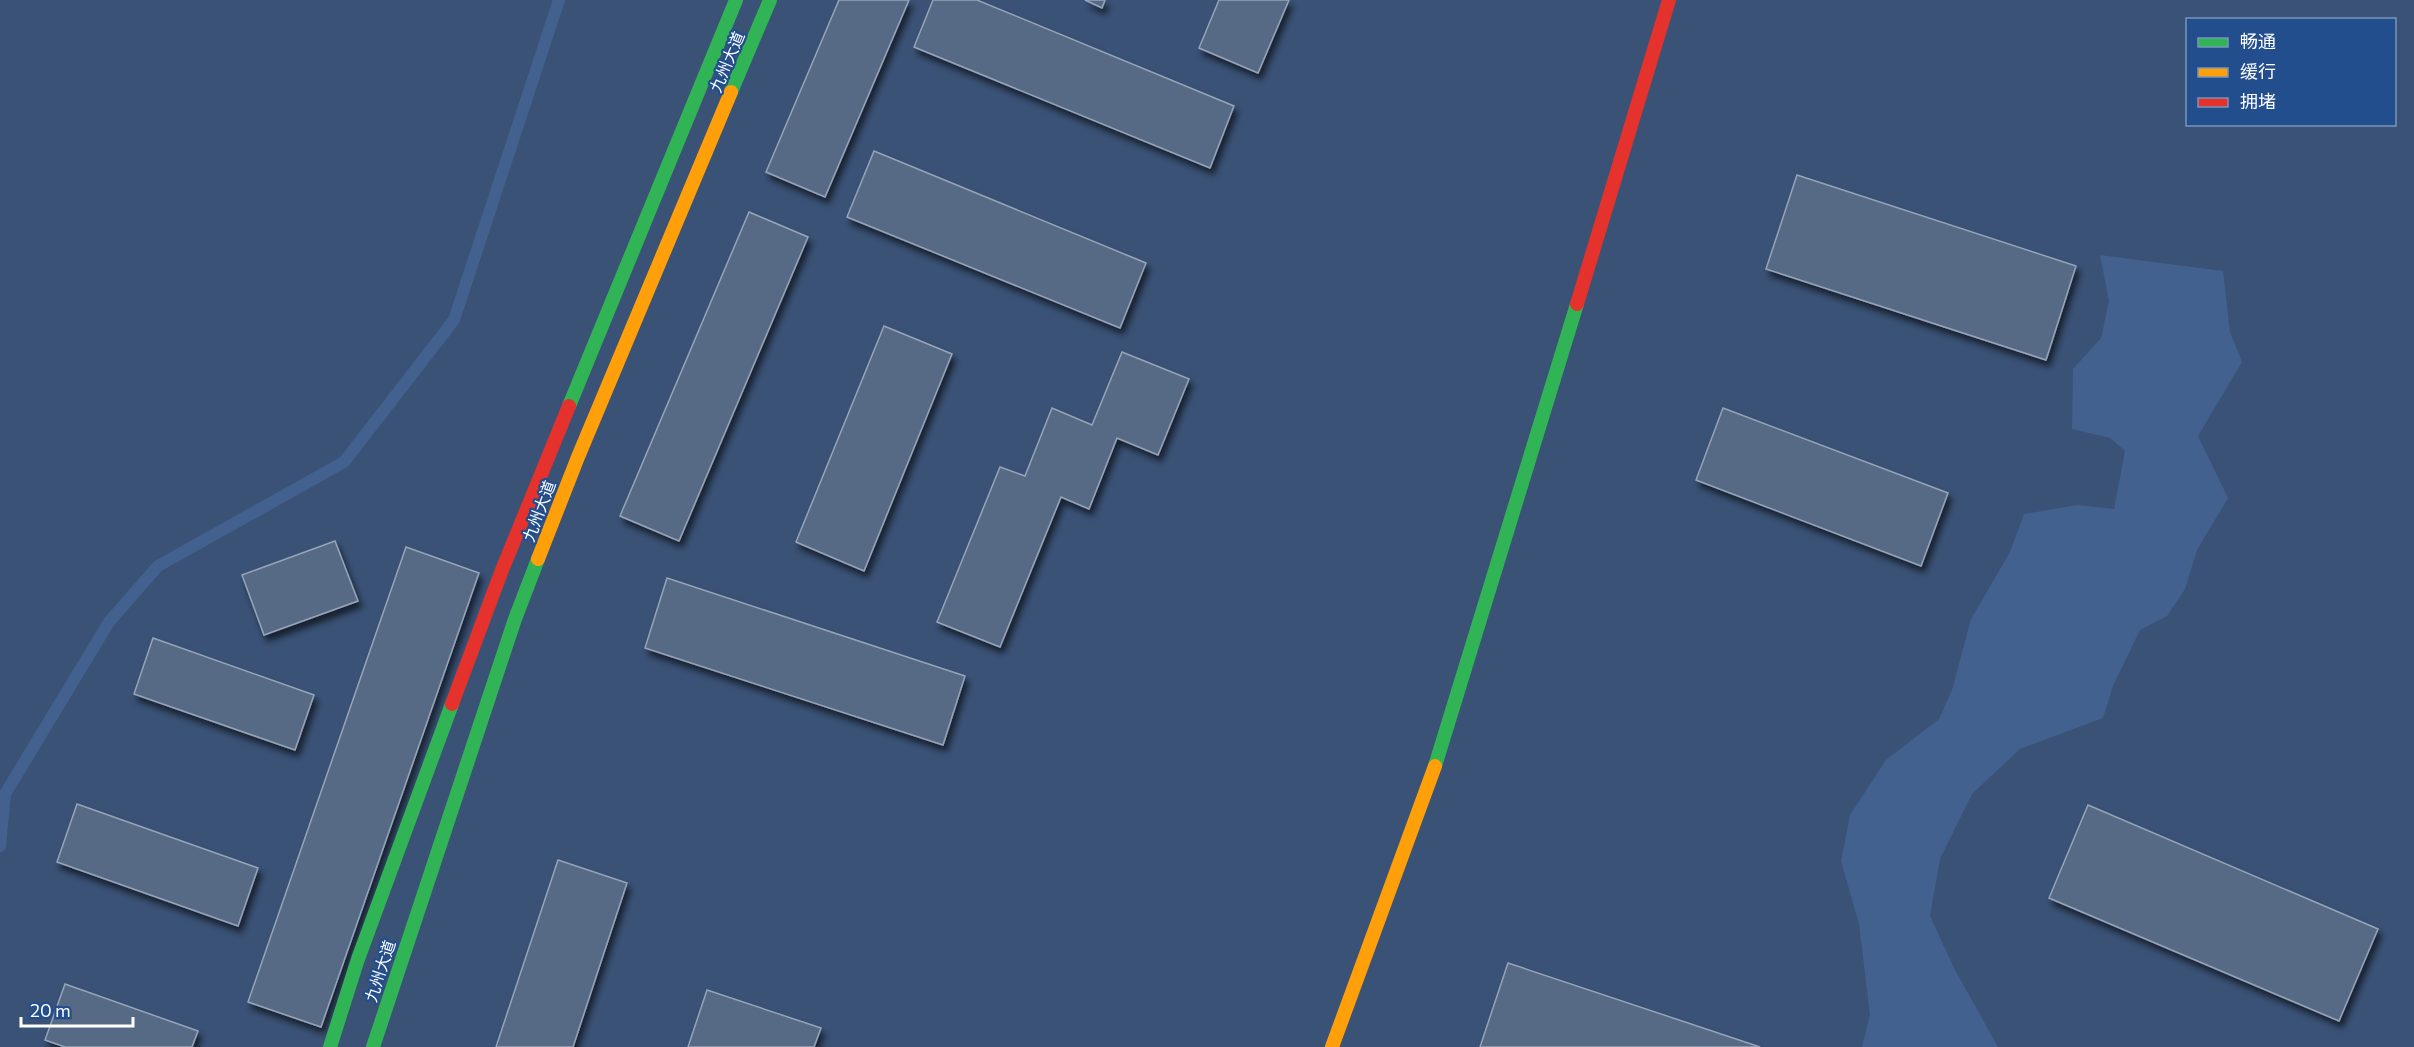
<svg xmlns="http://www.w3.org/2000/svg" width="2414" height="1047" viewBox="0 0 2414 1047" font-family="Commissioner,'Noto Sans SC',sans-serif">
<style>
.water{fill:#42618e}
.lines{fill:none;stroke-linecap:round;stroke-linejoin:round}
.stream{stroke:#42618e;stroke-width:12}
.building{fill:#566a86;stroke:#96a4b8;stroke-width:1.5;filter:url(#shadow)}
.fast{stroke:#30b455;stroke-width:14}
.slow{stroke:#ff9f0a;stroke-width:14}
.jam{stroke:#e5322d;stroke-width:14}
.labels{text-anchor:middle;stroke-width:4.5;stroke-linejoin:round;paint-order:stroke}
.street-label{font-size:16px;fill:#fff;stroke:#224e8e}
</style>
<defs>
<filter id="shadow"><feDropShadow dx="3.5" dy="6" stdDeviation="3" flood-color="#0009"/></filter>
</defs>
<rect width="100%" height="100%" fill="#3a5276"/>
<!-- water -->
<path class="water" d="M2100,255l123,16 7,61 12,30 -44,74 30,62 -31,52 -12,39 -18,27 -27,14 -27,56 -10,32 -83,31 -48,45 -32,65 -10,57 24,52 44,79h-136l8,-32 -11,-91 -18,-63 9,-46 36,-55 53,-41 13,-29 19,-71 39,-67 14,-38 53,-9 37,4 11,-58 -15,-13 -38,-9 1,-60 28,-31 8,-37z"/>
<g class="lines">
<!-- stream -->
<path class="stream" d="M0,846l5,-52 104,-172 49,-56 186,-104 110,-142 105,-320"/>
</g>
<!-- building -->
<g class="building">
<path d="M839,0h70l-84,197 -59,-25z"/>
<path d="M933,0h44l257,106 -24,62 -296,-121z"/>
<path d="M1085,0h20l-3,8z"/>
<path d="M1219,0h70l-31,73 -59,-25z"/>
<path d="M874,151l272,112 -26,65 -273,-111z"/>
<path d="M1797,175l279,91 -30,94 -280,-91z"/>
<path d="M749,212l59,25 -129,304 -59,-25z"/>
<path d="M884,326l68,28 -88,217 -68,-29z"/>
<path d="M1122,352l67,27 -31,76 -41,-17 -28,71 -28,-12 -61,150 -63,-25 63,-155 25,9 27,-68 40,17z"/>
<path d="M1723,408l225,85 -27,73 -225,-86z"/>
<path d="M335,541l23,60 -94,34 -22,-60z"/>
<path d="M406,547l73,26 -158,454 -73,-25z"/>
<path d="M667,578l298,98 -22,69 -298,-97z"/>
<path d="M153,638l161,57 -19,55 -161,-56z"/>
<path d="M77,804l181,64 -20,58 -181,-64z"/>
<path d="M2088,805l290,124 -39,92 -290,-123z"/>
<path d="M558,860l69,23 -54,164h-77z"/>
<path d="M1508,963l252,84h-280z"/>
<path d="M65,984l133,47 -6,16h-127l-20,-7z"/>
<path d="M707,990l114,38 -7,19h-126z"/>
</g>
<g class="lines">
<!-- fast -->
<g class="fast">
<path d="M731,92l39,-92"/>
<path d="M569,406l167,-406"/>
<path d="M1435,766l142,-462"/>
<path d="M330,1047l28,-88 94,-255"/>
<path d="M373,1047l142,-428 23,-60"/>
</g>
<!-- slow -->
<g class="slow">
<path d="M538,559l40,-102 153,-365"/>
<path d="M1332,1047l103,-281"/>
</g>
<!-- jam -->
<g class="jam">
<path d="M1577,304l92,-304"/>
<path d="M452,704l50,-134 67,-164"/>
</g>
</g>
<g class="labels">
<!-- street labels -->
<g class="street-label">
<text transform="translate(727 62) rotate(-67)" y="6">九州大道</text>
<text transform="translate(539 511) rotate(-69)" y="6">九州大道</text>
<text transform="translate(380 971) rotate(-72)" y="6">九州大道</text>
</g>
</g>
<!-- legend -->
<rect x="2186" y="18" width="210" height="108" fill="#224e8e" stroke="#7a95bb" stroke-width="1.5"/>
<rect x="2198" y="38" width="30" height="9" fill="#30b455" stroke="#7a95bb" stroke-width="1.5"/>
<text x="2240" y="48" font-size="18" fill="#ffffff">畅通</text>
<rect x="2198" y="68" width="30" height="9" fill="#ff9f0a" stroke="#7a95bb" stroke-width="1.5"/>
<text x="2240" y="78" font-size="18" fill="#ffffff">缓行</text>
<rect x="2198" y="98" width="30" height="9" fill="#e5322d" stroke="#7a95bb" stroke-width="1.5"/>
<text x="2240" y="108" font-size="18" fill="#ffffff">拥堵</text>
<!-- scale -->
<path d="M21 1017v9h112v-9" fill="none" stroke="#ffffff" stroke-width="3"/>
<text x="30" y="1017" font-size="18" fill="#ffffff" stroke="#224e8e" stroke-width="4.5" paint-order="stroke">20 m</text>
</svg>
